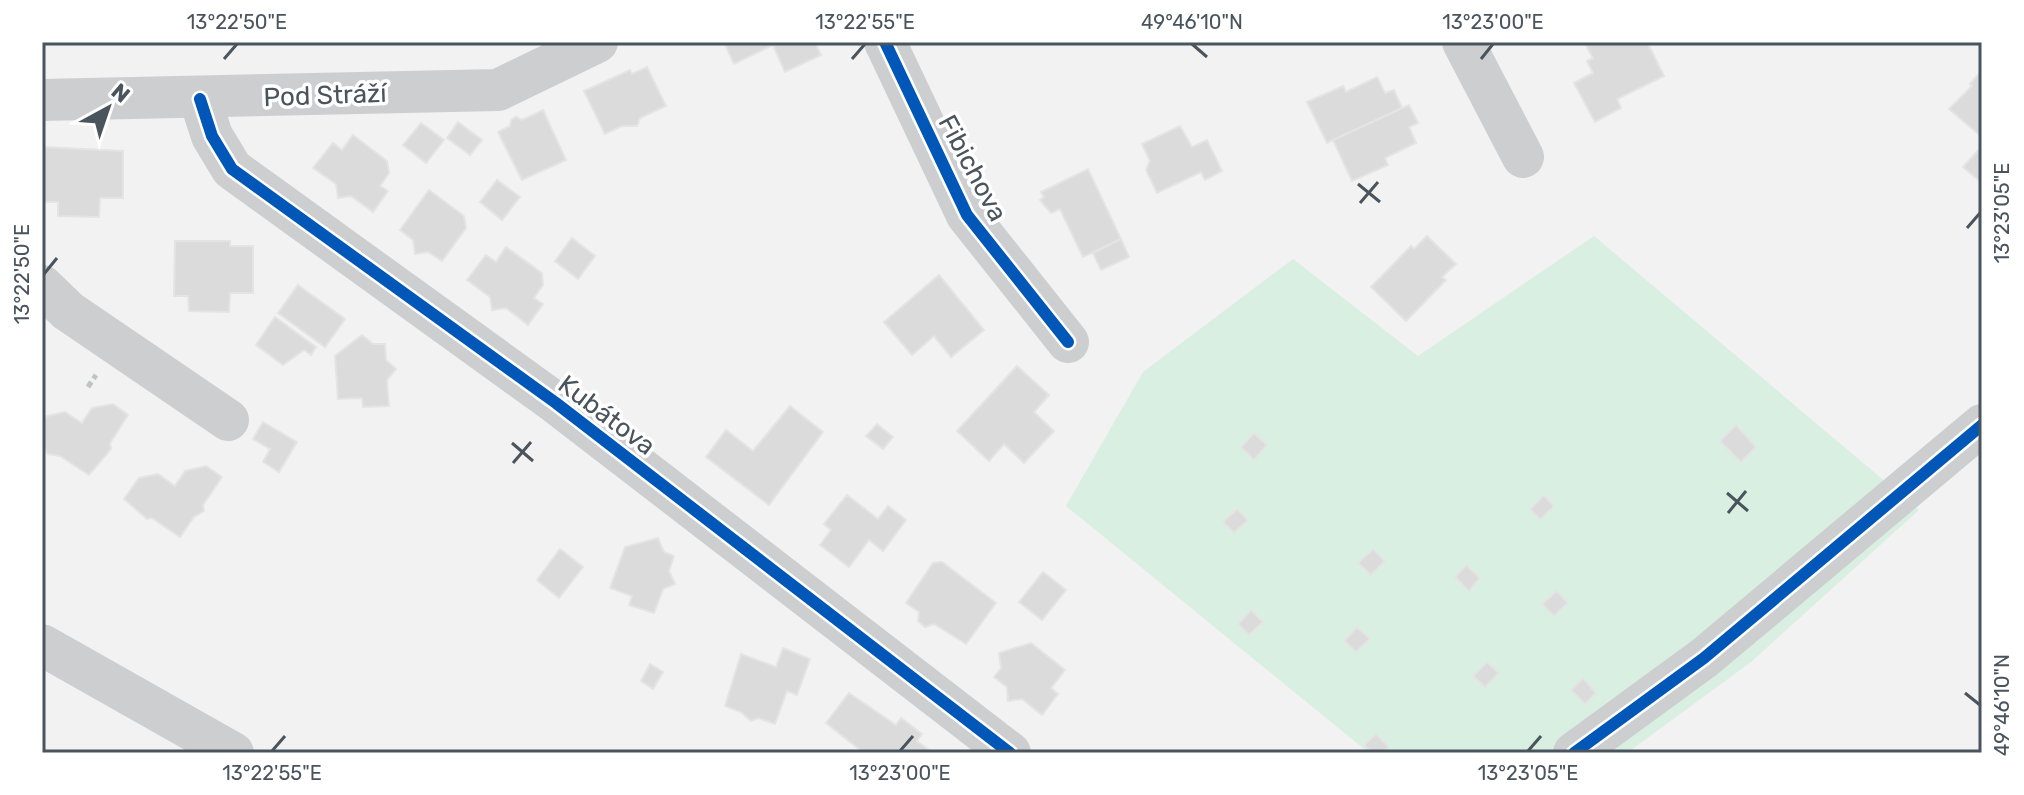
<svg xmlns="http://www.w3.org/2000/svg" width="2024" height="795" viewBox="0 0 2024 795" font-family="Rubik,sans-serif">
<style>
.green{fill:#d9efe2}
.building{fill:#dbdbdc;stroke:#e4e4e5;stroke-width:2}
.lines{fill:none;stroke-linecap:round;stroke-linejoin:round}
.path{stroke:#bbc5c2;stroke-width:5;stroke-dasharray:6 4;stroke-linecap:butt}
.minor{stroke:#ccced0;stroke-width:42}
.cycleway-casing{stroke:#fff;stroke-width:17}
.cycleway{stroke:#0057b8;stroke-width:12}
.ticks{fill:none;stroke:#4a545d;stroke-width:3}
.labels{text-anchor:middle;stroke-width:7;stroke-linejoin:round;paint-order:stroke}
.street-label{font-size:26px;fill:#4a545d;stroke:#fff}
.neatline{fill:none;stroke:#4a545d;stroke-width:3}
.ticks-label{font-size:20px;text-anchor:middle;fill:#4a545d}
</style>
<rect width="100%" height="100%" fill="#f2f2f2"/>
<!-- green -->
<path class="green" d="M1594,236l325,274 -168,152 -124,91h-258l-303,-247 77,-134 150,-113 125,97z"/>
<!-- building -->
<g class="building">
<path d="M724,42h91l6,13 -36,17 -12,-27 -39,19z"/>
<path d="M1584,42h63l17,34 -47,23 4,9 -26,14 -21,-39 19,-10 -6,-12 6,-3z"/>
<path d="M647,67l19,39 -26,12 -3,8h-15l-17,8 -21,-43 46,-21 2,4z"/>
<path d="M1982,70v67l-33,-28 23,-23 -2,-2z"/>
<path d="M1377,77l8,16 9,-3 8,18 -75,35 -20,-41 36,-16 3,6z"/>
<path d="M1409,105l9,18 -9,4 7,16 -31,15 3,7 -36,16 -19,-41z"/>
<path d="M543,110l23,50 -44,20 -24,-48 12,-6 1,-6 5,-3 6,3z"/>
<path d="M458,122l24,18 -12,15 -23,-17z"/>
<path d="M421,123l23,17 -18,23 -23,-18z"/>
<path d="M1180,126l12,21 15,-7 15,31 -17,9 -4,-8 -44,21 -11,-23 4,-9 -8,-17z"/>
<path d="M353,135l34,26 2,12 -9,13 8,5 -15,21 -22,-16 -13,2 -2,-14 -23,-16 20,-25 9,7z"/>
<path d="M1982,146v37l-19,-16z"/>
<path d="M44,147l79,4v47h-23l-1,19 -41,-1v-14h-14z"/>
<path d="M1088,169l33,70 -38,18 -23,-48 -9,4 -11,-13 4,-3 -3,-5z"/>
<path d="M497,180l23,17 -18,23 -22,-18z"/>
<path d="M429,190l35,26 2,12 -24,33 -14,-9 -13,2 -2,-14 -13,-10z"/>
<path d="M1427,236l29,28 -14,13 4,3 -40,41 -35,-34 40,-41 3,3z"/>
<path d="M572,238l23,18 -17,23 -23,-18z"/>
<path d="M1121,239l8,18 -28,13 -8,-17z"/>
<path d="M175,241h55v5h23v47h-23l-1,19 -40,-1 -1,-15h-14z"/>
<path d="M506,247l36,26 1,12 -9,13 9,6 -15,21 -22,-17 -14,2 -2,-13 -23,-17 19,-25 10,7z"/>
<path d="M939,275l45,55 -33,27 -17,-21 -22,19 -28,-33z"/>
<path d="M298,285l47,34 -20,28 -47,-34z"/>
<path d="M275,317l41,30 -5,8 -7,-5 -21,15 -27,-20z"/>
<path d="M362,335l11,9h12l1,16 10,9 -9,11 2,26 -26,1 -1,-9 -24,1 -3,-43z"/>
<path d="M1017,366l32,29 -15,17 20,19 -30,32 -20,-19 -15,17 -32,-30z"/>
<path d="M113,404l15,11 -18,28 1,6 -22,26 -29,-19 -12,-2 -6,-10v-21l5,-7 18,-4 17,11 10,-15z"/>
<path d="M790,406l33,26 -54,73 -63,-48 20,-27 27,21z"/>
<path d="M263,422l34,20 -18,30 -16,-10 7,-13 -17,-10z"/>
<path d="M877,424l16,13 -10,12 -17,-13z"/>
<path d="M1736,425l20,22 -15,15 -21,-21z"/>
<path d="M1254,433l13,12 -13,15 -13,-13z"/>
<path d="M206,466l16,11 -19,28 1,6 -10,6 -14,20 -28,-19 -5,1 -23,-20 15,-21 19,-4 17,12 10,-15z"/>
<path d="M847,495l31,24 10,-13 18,14 -23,31 -14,-11 -20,27 -29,-22 11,-15 -7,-6z"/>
<path d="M1544,495l10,11 -14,14 -10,-11z"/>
<path d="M1237,509l11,11 -14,13 -11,-11z"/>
<path d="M658,538l6,14 10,4 -5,15 6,13 -12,5 -9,24 -25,-8 3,-9 -22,-8 15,-41z"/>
<path d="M560,549l23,18 -24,31 -22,-18z"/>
<path d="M1373,549l12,12 -14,14 -13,-12z"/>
<path d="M942,562l54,41 -30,41 -32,-20 -9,3 -7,-6 1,-9 -13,-9 27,-40z"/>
<path d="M1466,565l14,13 -11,13 -14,-14z"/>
<path d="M1043,572l23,18 -24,30 -23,-18z"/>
<path d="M1557,591l11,12 -14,13 -12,-12z"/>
<path d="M1251,610l12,12 -14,13 -11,-11z"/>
<path d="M1357,627l13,12 -14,13 -12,-11z"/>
<path d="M1031,643l34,27 -14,18 7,6 -16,21 -20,-16 -14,2 -1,-14 -13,-10 7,-9 -2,-15z"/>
<path d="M783,648l27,11 -13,36 -10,-4 -12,33 -17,-6 -7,3 -10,-9 -16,-6 16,-52 35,13z"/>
<path d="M1487,662l12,11 -14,14 -12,-11z"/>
<path d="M650,664l13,8 -10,17 -12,-8z"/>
<path d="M1583,678l13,15 -11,11 -14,-14z"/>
<path d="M849,693l47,32 5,-7 21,16 -5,7 16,12h-69l-38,-30z"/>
<path d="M1376,734l13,13 -6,6h-11l-8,-8z"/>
</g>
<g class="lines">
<!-- path -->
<path class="path" d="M88,387l8,-12"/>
<!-- minor -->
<g class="minor">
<path d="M885,42l82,173 101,127"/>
<path d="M1463,42l60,115"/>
<path d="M200,99l12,37 20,33 324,234 454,350"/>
<path d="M42,100l456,-10 99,-48"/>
<path d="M42,286l26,25 160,109"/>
<path d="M42,645l191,108"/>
<path d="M1574,753l130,-95 278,-233"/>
</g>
<!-- cycleway casing -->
<g class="cycleway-casing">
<g id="cycleway">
<path d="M885,42l82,173 101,127"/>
<path d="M200,99l12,37 20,33 324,234 454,350"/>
<path d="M1574,753l130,-95 278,-233"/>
</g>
</g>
<!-- cycleway -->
<use href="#cycleway" class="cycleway"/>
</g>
<!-- ticks -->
<path class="ticks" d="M1192,44l15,13M224,59l13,-15M852,59l13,-15M1481,59l12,-15M1358,184l22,18M1360,203l18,-21M1967,228l13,-15M44,274l13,-16M512,443l21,18M513,463l18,-21M1727,493l21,18M1728,513l18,-22M1965,693l15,12M272,751l13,-15M900,751l13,-15M1528,751l13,-15"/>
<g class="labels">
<!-- street labels -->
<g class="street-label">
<text transform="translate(325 95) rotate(-2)" y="9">Pod Stráží</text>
<text transform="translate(973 168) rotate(62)" y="9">Fibichova</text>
<text transform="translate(607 415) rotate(37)" y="9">Kubátova</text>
</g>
</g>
<!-- border -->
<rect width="2024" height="795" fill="none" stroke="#ffffff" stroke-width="88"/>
<!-- north arrow -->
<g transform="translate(108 108) rotate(40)" stroke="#ffffff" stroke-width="6" paint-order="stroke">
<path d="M0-6L14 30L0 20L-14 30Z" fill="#4a545d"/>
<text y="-12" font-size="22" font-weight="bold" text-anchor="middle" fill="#4a545d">N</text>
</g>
<rect x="44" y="44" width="1936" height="707" class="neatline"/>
<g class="ticks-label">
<text x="237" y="29">13°22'50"E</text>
<text x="865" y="29">13°22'55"E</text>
<text x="1192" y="29">49°46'10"N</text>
<text x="1493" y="29">13°23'00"E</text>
<text transform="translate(2002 213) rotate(-90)" y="7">13°23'05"E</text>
<text transform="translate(22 274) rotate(-90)" y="7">13°22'50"E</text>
<text transform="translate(2002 705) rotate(-90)" y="7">49°46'10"N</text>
<text x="272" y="780">13°22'55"E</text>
<text x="900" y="780">13°23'00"E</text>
<text x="1528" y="780">13°23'05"E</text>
</g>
</svg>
